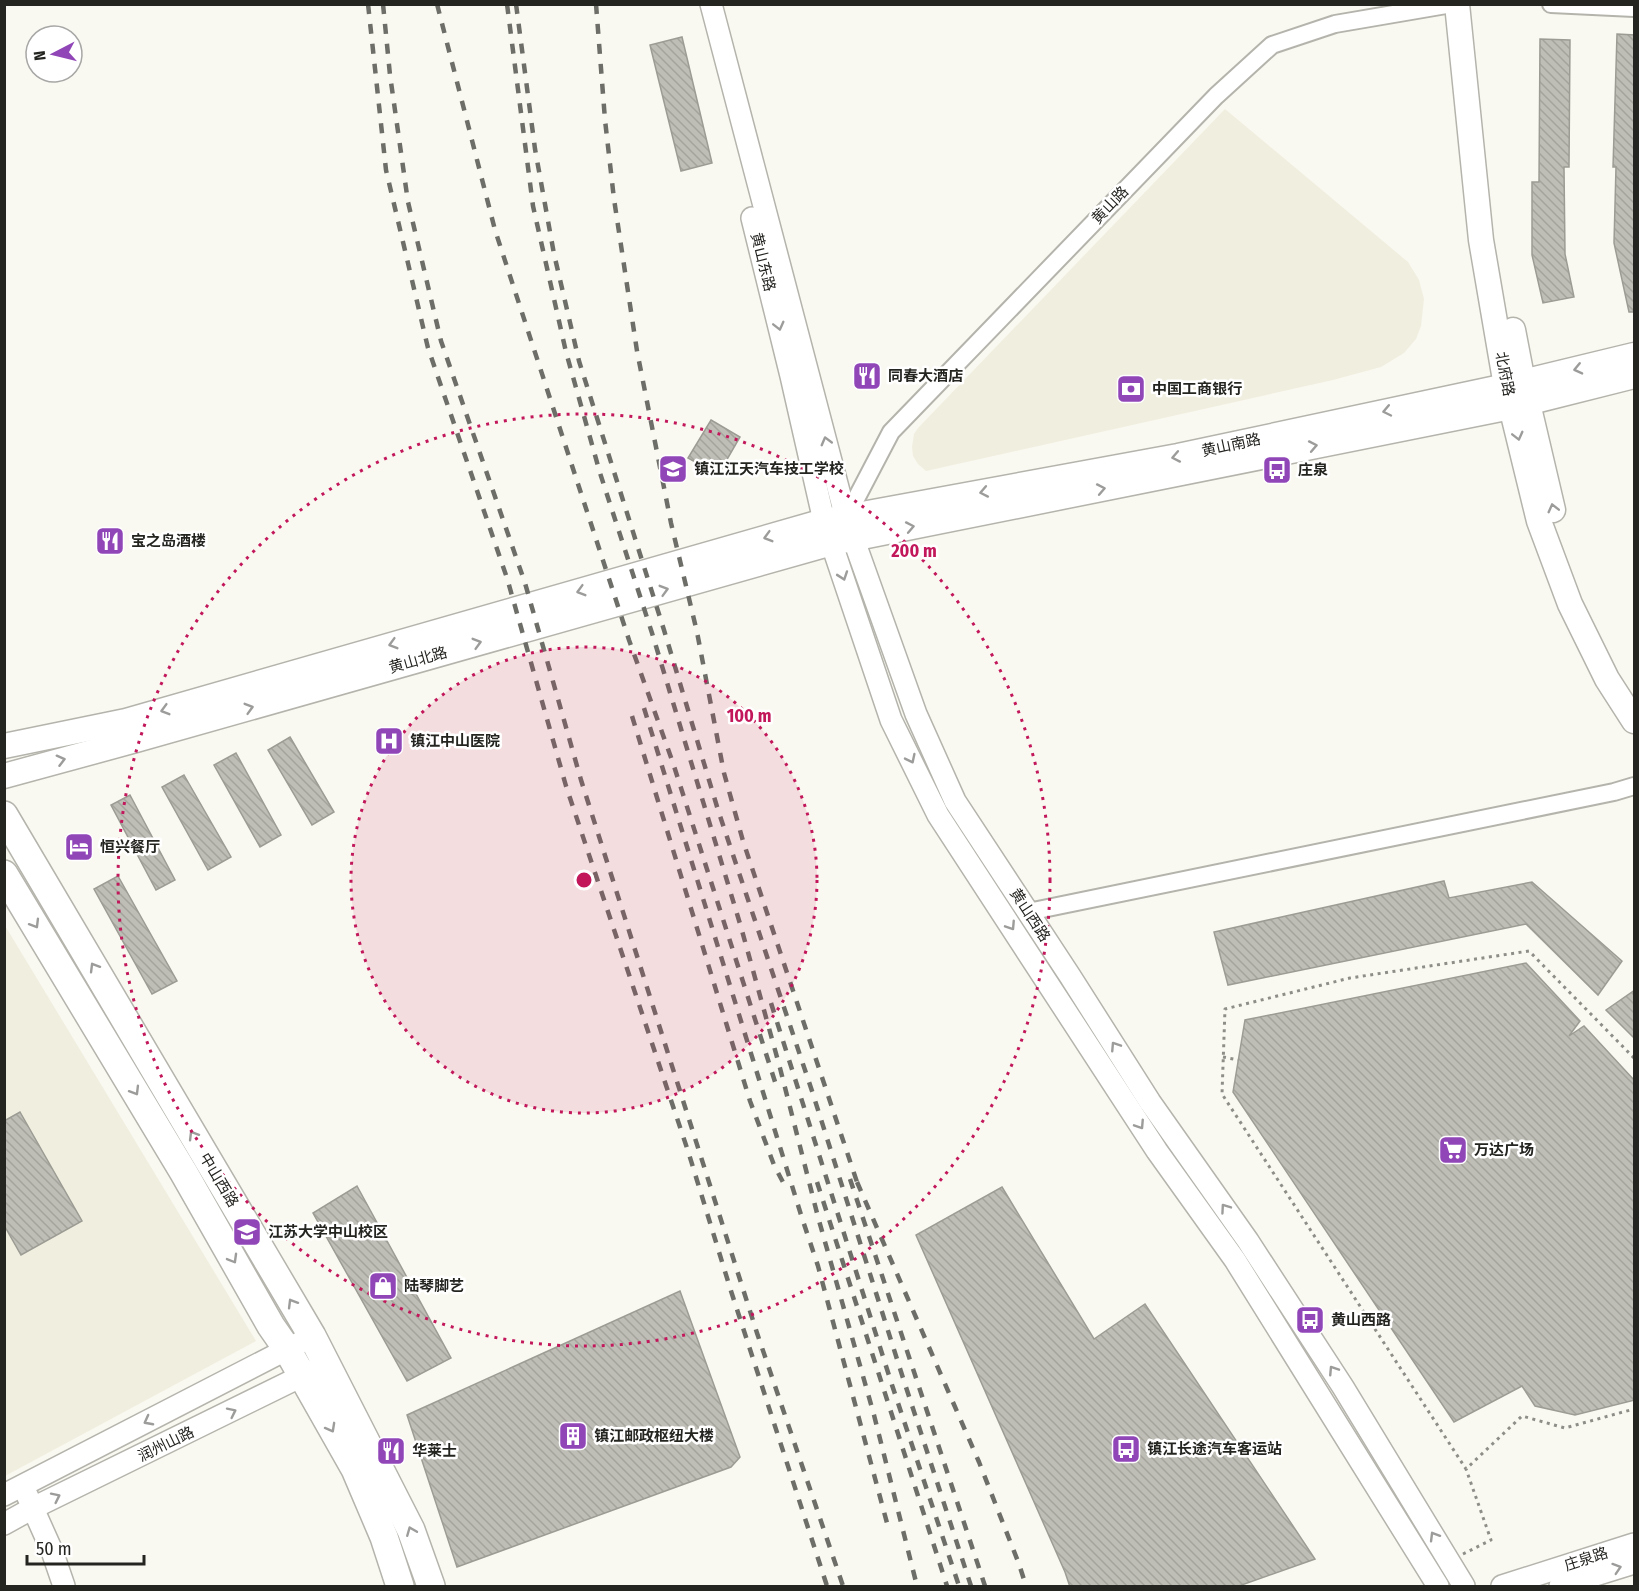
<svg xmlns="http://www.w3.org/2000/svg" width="1639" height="1591" viewBox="0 0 1639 1591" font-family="'Fira Sans Condensed','Noto Sans SC',sans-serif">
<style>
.built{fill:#f0eedf}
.building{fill:url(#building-back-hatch);stroke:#9c9c94;stroke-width:1.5}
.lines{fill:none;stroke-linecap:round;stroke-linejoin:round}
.minor-casing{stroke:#b5b4ac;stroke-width:20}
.tertiary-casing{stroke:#b5b4ac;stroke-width:24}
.secondary-casing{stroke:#b5b4ac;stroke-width:27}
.primary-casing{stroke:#b5b4ac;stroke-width:30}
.path{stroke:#8e8e88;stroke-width:3;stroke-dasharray:3 4.5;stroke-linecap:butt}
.minor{stroke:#fff;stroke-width:16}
.tertiary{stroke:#fff;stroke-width:21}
.secondary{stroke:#fff;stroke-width:24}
.primary{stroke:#fff;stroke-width:27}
.rail{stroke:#6e6e69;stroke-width:4.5;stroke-dasharray:10 10;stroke-linecap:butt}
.oneway{stroke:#9c9c9b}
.ring{fill:none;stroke:#c2185b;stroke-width:3;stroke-dasharray:3 6}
.labels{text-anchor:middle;stroke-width:5;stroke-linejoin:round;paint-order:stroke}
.street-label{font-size:15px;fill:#242421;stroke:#fff}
.poi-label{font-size:15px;font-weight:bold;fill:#242421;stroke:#fff;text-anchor:start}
.centre{fill:#c2185b;stroke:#fff;stroke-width:3}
.ring-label{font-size:18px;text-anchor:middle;font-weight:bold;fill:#c2185b;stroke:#fff;stroke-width:5;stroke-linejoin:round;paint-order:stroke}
</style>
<defs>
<pattern id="building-back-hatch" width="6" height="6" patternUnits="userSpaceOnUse" patternTransform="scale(1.5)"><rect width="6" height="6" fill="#bfbeb6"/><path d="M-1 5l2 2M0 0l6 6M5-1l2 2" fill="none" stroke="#a4a39c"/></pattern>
</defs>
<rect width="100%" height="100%" fill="#faf9f1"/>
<!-- built -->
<g class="built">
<path d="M1225,109l183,153 11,18 5,19 -3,27 -5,13 -12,14 -23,14 -48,13 -407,91 -8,-7 -5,-8 -1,-9 2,-13 4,-6z"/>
<path d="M4,924l252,417 -251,135h-1z"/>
</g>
<!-- building -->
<g class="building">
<path d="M1617,34l18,1v277h-6l-15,-69 2,-76h-3z"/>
<path d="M682,37l30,126 -31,8 -31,-126z"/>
<path d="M1540,39l30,1 -1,127h-5l1,87 9,43 -31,6 -11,-48v-73h7z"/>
<path d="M711,420l29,17 -22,38 -30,-17z"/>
<path d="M290,737l44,75 -22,13 -44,-75z"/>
<path d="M236,753l45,82 -21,12 -46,-82z"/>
<path d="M184,775l47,82 -23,13 -46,-83z"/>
<path d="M130,795l45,85 -19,10 -45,-85z"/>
<path d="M118,876l59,105 -25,13 -58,-105z"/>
<path d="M1444,881l5,17 83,-16 90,79 -24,34 -72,-71 -298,61 -14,-53z"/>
<path d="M1526,963l54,58 -11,15 15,-10 51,55v319l-60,15 -40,-9 -13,-20 -68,36 -221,-330 12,-72z"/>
<path d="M1635,990v49l-29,-29z"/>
<path d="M20,1112l62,109 -61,34 -17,-30v-104z"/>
<path d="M357,1186l94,172 -44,23 -94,-168z"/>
<path d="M1002,1187l92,152 51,-35 170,255 -79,28h-166l-5,-15 -149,-337z"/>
<path d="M680,1291l60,166 -9,10 -274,100 -50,-152z"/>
</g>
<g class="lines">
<!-- minor casing -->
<g class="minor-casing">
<g id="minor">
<path d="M1551,4l83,4"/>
<path d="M846,518l45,-86 325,-336 56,-51 63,-21 117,-20"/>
<path d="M1028,912l586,-120 20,-6"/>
</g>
</g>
<!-- tertiary casing -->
<g class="tertiary-casing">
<g id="tertiary">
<path d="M711,4l135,514 70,196 39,87 115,175 80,126 98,139 95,146 121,199"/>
<path d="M752,218l39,158 33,145 67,199 47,95 219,336 78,109 203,326"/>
<path d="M4,1495l297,-153"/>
<path d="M27,1495l25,56 12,35"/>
<path d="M4,1524l29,-16 283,-139"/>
<path d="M1502,1586l132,-42"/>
<path d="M1560,1586l74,-23"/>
</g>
</g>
<!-- secondary casing -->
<g class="secondary-casing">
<g id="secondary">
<path d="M1457,4l24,236 25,146 33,135 31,83 37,75 27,42"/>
<path d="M1513,330l10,52 30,128"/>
<path d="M4,746l122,-25 698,-200 354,-65 328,-70 128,-31"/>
<path d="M4,776l132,-36 696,-197 679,-136 123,-31"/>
</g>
</g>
<!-- primary casing -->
<g class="primary-casing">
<g id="primary">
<path d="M4,815l308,521 99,194 20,56"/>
<path d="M4,874l180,299 87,153 16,23 68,120 29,68 16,49"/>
</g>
</g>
<!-- path -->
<g class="path">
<path d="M1223,1057l15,3"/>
<path d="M1634,1058l-105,-107 -179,27 -125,31 -3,85 244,375 56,-53 43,12 69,-19"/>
<path d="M1463,1554l28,-14 -25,-71"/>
</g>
<!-- minor -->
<use href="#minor" class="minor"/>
<!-- tertiary -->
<use href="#tertiary" class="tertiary"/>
<!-- secondary -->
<use href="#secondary" class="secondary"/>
<!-- primary -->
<use href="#primary" class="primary"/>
<!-- rail -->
<g class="rail">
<path d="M368,4l18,166 42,178 79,230 59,208 122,365 43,140 96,295"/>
<path d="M383,4l7,71 18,127 33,139 84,242 56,197 176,553 86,253"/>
<path d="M437,4l58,226 134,410 44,123 104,325"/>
<path d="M507,4l26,202 33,146 34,121 52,160 89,294 39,141 38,149 56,198 43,171"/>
<path d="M516,4l19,145 19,105 25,107 85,269 54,180 94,281 91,287 68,208"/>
<path d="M596,4l9,116 9,79 23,152 34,172 26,109 27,141 19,68 116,347"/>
<path d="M644,708l158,510 16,48 69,257"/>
<path d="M632,716l118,385 24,64 12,23"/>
<path d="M771,1003l121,382 67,201"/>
<path d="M850,1179l135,407"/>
<path d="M817,1182l130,404"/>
<path d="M857,1182l122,280 40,102 7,22"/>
</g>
</g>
<!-- one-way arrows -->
<defs><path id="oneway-chevron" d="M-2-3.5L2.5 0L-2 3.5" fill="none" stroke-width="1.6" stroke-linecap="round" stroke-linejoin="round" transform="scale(1.5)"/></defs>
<g class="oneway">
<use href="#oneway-chevron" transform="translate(779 326) rotate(76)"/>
<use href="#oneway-chevron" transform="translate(1578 369) rotate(167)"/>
<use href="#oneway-chevron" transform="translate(1387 411) rotate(168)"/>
<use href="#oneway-chevron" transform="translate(1518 436) rotate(76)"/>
<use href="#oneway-chevron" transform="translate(826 441) rotate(-105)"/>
<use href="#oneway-chevron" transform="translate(1313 446) rotate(-11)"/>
<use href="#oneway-chevron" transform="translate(1176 457) rotate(169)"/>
<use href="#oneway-chevron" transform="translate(1101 489) rotate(-11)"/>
<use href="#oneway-chevron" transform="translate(984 492) rotate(169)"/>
<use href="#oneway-chevron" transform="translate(1553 508) rotate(-104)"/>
<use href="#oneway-chevron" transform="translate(910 527) rotate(-11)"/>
<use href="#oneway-chevron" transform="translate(768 537) rotate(164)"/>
<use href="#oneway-chevron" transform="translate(843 576) rotate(71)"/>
<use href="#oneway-chevron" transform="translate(664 590) rotate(-16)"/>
<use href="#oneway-chevron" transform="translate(581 591) rotate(164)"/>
<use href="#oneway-chevron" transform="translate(477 643) rotate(-16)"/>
<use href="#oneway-chevron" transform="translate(393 644) rotate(164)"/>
<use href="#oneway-chevron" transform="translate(249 708) rotate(-16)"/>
<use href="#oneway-chevron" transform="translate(165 710) rotate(164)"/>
<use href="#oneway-chevron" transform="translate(911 759) rotate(64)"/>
<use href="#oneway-chevron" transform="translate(61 760) rotate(-15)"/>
<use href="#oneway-chevron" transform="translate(35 924) rotate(59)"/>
<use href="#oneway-chevron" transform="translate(1011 926) rotate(57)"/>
<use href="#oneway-chevron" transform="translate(94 967) rotate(-121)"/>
<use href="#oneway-chevron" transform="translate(1115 1046) rotate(-123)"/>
<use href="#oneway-chevron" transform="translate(135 1091) rotate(59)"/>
<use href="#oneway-chevron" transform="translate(1140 1125) rotate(57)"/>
<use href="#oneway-chevron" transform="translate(193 1135) rotate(-121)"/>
<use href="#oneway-chevron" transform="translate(1225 1208) rotate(-125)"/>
<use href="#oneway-chevron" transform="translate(233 1259) rotate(60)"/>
<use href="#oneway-chevron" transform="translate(292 1303) rotate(-121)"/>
<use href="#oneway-chevron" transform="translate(1333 1370) rotate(-123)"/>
<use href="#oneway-chevron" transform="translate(232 1412) rotate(-26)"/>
<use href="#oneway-chevron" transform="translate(148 1421) rotate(152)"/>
<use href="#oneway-chevron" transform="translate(331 1428) rotate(61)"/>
<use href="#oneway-chevron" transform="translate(56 1497) rotate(-26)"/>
<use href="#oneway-chevron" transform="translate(411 1531) rotate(-112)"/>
<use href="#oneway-chevron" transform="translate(1434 1536) rotate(-121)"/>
<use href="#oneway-chevron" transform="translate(1617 1568) rotate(-18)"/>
</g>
<!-- distance rings -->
<circle cx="584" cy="880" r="233" fill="#c2185b" fill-opacity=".12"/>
<g class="ring">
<circle cx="584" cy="880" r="233"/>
<circle cx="584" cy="880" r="466"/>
</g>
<!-- icons -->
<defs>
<g id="restaurant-square" transform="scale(1.5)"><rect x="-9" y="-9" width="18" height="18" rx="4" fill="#9146b8" stroke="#fff"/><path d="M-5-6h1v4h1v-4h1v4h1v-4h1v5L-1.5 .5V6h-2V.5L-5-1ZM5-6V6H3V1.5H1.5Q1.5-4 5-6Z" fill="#fff"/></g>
<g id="bank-square" transform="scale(1.5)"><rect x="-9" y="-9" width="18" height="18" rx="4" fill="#9146b8" stroke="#fff"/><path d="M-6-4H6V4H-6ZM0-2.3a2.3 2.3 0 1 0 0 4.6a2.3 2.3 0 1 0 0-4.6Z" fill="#fff"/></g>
<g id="school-square" transform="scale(1.5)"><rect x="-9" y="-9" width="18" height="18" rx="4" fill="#9146b8" stroke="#fff"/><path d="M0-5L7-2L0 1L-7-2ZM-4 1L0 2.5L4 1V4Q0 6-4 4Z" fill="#fff"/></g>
<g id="bus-square" transform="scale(1.5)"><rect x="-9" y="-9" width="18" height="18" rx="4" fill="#9146b8" stroke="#fff"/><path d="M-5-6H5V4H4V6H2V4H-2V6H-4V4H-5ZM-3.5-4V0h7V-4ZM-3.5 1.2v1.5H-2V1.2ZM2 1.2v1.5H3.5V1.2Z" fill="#fff"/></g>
<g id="hospital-square" transform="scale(1.5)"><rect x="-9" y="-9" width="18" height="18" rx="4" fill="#9146b8" stroke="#fff"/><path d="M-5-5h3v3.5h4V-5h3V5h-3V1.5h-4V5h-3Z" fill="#fff"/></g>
<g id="hotel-square" transform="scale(1.5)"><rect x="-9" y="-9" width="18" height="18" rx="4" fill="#9146b8" stroke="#fff"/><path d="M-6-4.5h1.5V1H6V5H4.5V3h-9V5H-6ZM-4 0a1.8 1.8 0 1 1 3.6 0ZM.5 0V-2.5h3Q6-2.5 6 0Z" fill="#fff"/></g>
<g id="supermarket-square" transform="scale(1.5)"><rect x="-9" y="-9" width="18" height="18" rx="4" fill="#9146b8" stroke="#fff"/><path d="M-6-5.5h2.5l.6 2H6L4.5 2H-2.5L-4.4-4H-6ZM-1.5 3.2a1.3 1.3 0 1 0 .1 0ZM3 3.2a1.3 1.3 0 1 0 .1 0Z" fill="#fff"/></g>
<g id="shop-square" transform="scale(1.5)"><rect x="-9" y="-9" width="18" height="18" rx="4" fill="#9146b8" stroke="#fff"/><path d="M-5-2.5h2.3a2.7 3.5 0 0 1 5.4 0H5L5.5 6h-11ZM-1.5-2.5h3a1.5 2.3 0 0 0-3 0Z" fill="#fff"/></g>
<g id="building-square" transform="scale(1.5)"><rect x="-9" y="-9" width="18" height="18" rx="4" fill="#9146b8" stroke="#fff"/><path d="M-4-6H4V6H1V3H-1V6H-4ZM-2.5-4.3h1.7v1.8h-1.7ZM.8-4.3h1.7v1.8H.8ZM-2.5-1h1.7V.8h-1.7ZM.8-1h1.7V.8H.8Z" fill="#fff"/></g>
</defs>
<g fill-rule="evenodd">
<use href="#restaurant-square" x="867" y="376"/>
<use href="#bank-square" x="1131" y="389"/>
<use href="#school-square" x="673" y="469"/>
<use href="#bus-square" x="1277" y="470"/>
<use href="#restaurant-square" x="110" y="541"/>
<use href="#hospital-square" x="389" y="741"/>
<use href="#hotel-square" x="79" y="847"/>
<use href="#supermarket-square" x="1453" y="1150"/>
<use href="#school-square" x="247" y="1232"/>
<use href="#shop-square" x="383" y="1286"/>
<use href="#bus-square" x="1310" y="1320"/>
<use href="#building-square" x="573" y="1436"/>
<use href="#bus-square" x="1126" y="1449"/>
<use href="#restaurant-square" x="391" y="1451"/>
</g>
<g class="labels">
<!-- street labels -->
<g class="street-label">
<text transform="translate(1110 205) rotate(-46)" y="5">黄山路</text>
<text transform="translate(763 262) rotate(76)" y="5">黄山东路</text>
<text transform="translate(1505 374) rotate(79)" y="5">北府路</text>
<text transform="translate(1231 445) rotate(-12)" y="5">黄山南路</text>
<text transform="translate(418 660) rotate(-16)" y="5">黄山北路</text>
<text transform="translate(1030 915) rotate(57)" y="5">黄山西路</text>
<text transform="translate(219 1180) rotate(59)" y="5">中山西路</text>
<text transform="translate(166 1444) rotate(-26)" y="5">润州山路</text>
<text transform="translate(1586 1559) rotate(-18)" y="5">庄泉路</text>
</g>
<!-- poi labels -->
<g class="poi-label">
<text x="888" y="381">同春大酒店</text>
<text x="1152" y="394">中国工商银行</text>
<text x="694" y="474">镇江江天汽车技工学校</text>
<text x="1298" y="475">庄泉</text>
<text x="131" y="546">宝之岛酒楼</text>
<text x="410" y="746">镇江中山医院</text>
<text x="100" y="852">恒兴餐厅</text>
<text x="1474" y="1155">万达广场</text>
<text x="268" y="1237">江苏大学中山校区</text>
<text x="404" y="1291">陆琴脚艺</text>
<text x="1331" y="1325">黄山西路</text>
<text x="594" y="1441">镇江邮政枢纽大楼</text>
<text x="1147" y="1454">镇江长途汽车客运站</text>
<text x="412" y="1456">华莱士</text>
</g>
</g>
<circle cx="584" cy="880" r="9" class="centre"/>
<g class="ring-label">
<text x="914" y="557">200 m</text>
<text x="749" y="722">100 m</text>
</g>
<!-- border -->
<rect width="1639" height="1591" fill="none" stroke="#242421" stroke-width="12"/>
<!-- north arrow -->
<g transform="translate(54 54) rotate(263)"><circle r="28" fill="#ffffff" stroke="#a7a7a6" stroke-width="1.5"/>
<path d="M0-4.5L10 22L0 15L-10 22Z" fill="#9146b8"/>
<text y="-9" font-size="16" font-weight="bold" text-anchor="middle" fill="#242421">N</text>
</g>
<!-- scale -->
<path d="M27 1555v9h117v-9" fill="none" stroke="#242421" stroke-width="3"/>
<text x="36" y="1555" font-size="18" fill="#242421" stroke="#ffffff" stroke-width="4.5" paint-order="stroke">50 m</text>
</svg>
